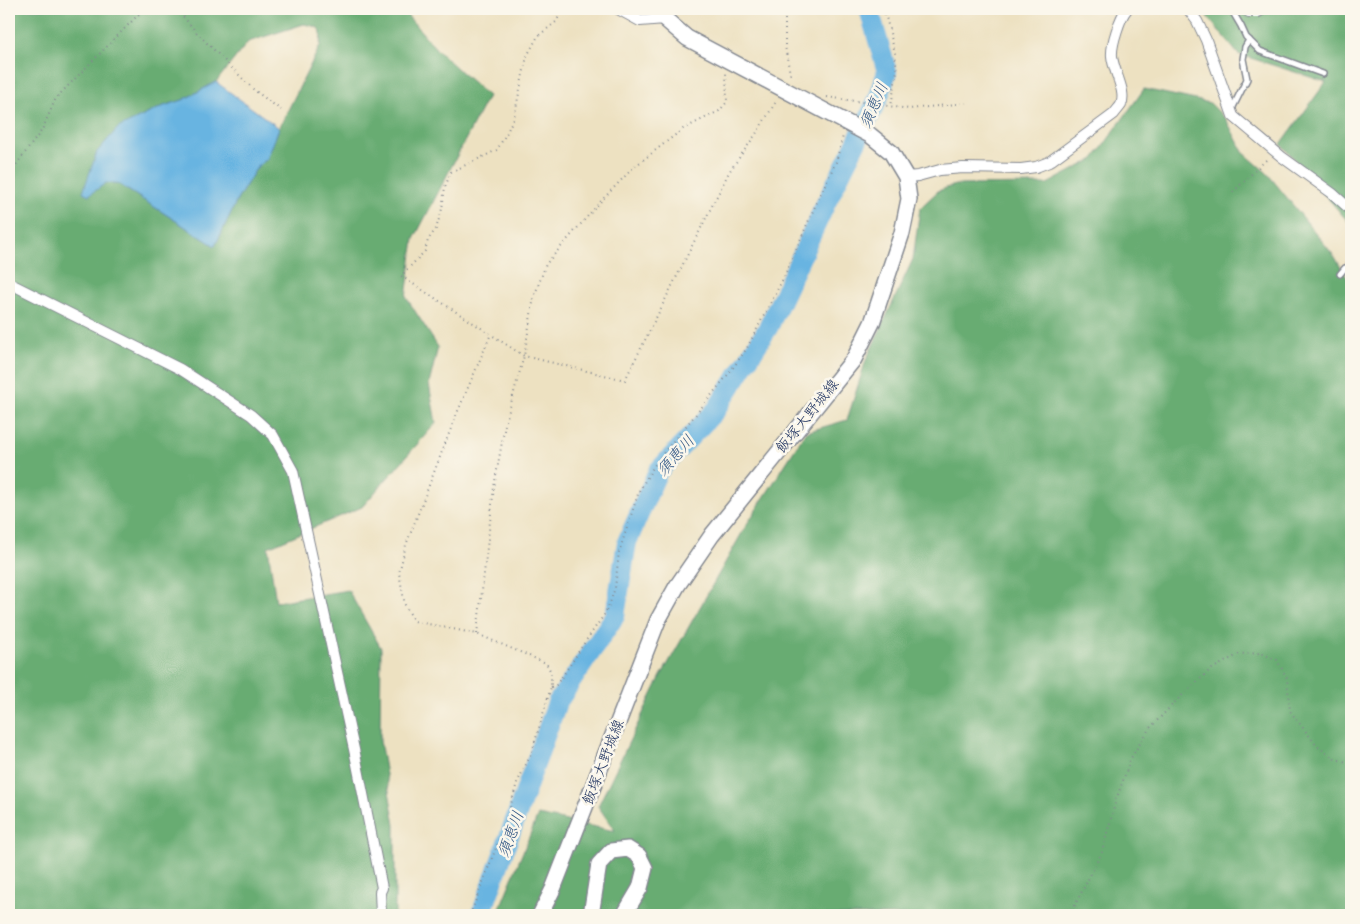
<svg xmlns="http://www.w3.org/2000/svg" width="1360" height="924" viewBox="0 0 1360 924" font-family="Pangolin,'Klee One',sans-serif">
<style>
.forest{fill:#67ac72;stroke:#416e68;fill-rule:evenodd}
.water{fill:#68b4e1;stroke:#4272a0}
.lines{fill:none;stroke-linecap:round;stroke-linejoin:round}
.river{stroke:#68b4e1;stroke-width:20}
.lane-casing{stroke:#848890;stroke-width:8}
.street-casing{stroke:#848890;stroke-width:12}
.primary-casing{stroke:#848890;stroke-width:18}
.path{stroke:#848890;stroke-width:2;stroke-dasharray:1 4;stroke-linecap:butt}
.lane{stroke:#fff;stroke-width:5}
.street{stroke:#fff;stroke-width:10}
.primary{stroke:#fff;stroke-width:15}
.labels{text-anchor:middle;stroke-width:5;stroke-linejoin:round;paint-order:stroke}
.street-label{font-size:15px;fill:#1b2f5e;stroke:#fbf7ec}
.water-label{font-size:16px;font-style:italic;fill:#325785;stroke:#fbf7ec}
</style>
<rect width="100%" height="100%" fill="#fbf7ec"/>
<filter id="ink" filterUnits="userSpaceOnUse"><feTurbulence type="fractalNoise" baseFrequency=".02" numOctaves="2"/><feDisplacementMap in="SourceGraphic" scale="10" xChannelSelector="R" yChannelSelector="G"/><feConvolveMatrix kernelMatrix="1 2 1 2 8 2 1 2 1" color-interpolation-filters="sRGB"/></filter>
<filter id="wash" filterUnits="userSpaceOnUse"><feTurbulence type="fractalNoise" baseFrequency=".0096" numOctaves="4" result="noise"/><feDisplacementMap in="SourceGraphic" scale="20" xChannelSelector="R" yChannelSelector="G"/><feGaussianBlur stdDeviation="1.12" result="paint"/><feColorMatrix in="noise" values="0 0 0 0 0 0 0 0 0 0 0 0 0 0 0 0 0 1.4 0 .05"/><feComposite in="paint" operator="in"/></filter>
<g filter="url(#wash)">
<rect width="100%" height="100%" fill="#ede1c1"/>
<!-- forest -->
<g class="forest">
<path d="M9,9h404l-7,5 32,37 50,45 -74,143 -8,58 32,50 -9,37 7,39 -74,84 -94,40 8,55 72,-12 33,58 -1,93 15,84v90h-386zM304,24l13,3 4,5 -1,14 -41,82 -12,31 -10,8 -20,33 -22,46 -98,-63h-11l1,-43 34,-23 23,-11 19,-6 33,-18 32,-40z"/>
<path d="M1201,9h150v216l-70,-81 45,-62 -88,-28z"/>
<path d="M1144,89l66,14 16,16 17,33 24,21 68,84 16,28v630h-854l41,-100 77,16 -17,-25 63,-130 86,-152 59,-92 41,-12 19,-60 47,-101 7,-51 18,-17 17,-6 92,-1 47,-25z"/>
</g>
<!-- water -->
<path class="water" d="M216,82l63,46 -12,31 -10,8 -20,33 -22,46 -98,-63h-11l-17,12 -6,-3 14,-40 21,-24 46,-22 19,-6z"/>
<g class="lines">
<!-- river -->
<path class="river" d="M481,915l76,-212 58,-87 12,-74 31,-71 58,-61 52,-82 58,-125 52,-104 9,-27 -18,-63"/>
</g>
</g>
<g filter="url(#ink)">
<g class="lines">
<!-- lane casing -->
<g class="lane-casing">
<g id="lane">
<path d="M1231,9l10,17 5,11 14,14 63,23"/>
<path d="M1231,111l16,-32 -4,-20 2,-12 4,-7"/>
<path d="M1340,274l5,-6 6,-2"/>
</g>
</g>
<!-- street casing -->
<g class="street-casing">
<g id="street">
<path d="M618,9l22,12 25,-2"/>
<path d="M1188,9l9,12 9,19 27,76 49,41 50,36 19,17"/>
<path d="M1243,9l6,3h9l5,-3"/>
<path d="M906,177l12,-1 22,-6 23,-2 58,1 15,-2 13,-5 65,-48c2,-3 5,-6 7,-9 6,-14 -8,-34 -9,-49 -1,-11 8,-39 15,-47"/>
<path d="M9,283l171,86 71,46 22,20 20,36 62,283 27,134 -2,4 1,23"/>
</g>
</g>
<!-- primary casing -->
<g class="primary-casing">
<g id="primary">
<path d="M540,915l13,-26 105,-269 19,-34 35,-51 142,-176 18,-36 30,-90 7,-34 -3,-22 -15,-25 -21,-17 -183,-97 -22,-19 -7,-10"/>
<path d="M591,915l8,-51 12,-13 17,-2 11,7 6,12 -5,20 -16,27"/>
</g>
</g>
<!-- path -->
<g class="path">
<path d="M177,9l20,24 57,57 27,20"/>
<path d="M563,9l-7,13 -18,14 -11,20 -13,61 -8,17 -9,16 -46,22 -6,15 -3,22 -6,20 -8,11 -3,11 -24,25 123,80 101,24 104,-208 27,-38 21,-34"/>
<path d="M785,9v37l5,28 -2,4"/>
<path d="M884,9l11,44 2,18 -6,35"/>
<path d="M827,97l82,12 57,-6"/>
<path d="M9,183l4,-14 29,-39 14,-32 88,-89"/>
<path d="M1233,192l34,-33"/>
<path d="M477,634l17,-147 11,-62 19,-69 10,-59 12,-33 55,-63 33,-34 49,-38 36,-18 8,-9 -1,-29"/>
<path d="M551,687l5,-2 10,-14 19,-29 19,-27 6,-12 5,-15 4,-36 20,-61 15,-25 10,-14 33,-39 33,-41 17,-24 37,-71 36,-82 16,-33 7,-26"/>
<path d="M470,915l35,-90 12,-42 15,-31 19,-65v-15l-5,-9 -69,-29 -63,-13 -9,-16 -6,-32 7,-28 49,-127 36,-84"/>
<path d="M1070,915l32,-63 14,-52 15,-42 18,-29 27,-28 34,-31 29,-16 22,-1 16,7 10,18 3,33 27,35 18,13 16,4"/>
</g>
<!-- lane -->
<use href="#lane" class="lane"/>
<!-- street -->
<use href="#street" class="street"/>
<!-- primary -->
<use href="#primary" class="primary"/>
</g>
</g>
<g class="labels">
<!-- street labels -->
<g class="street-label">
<text transform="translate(807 416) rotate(-51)" y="5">飯塚大野城線</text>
<text transform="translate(603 762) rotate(-69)" y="5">飯塚大野城線</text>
</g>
<!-- water labels -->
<g class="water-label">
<text transform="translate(873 105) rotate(-67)" y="6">須恵川</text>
<text transform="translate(675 455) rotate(-49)" y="6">須恵川</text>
<text transform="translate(510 834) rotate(-70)" y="6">須恵川</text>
</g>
</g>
<!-- margin -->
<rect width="1360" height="924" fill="none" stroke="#fbf7ec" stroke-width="30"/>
</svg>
